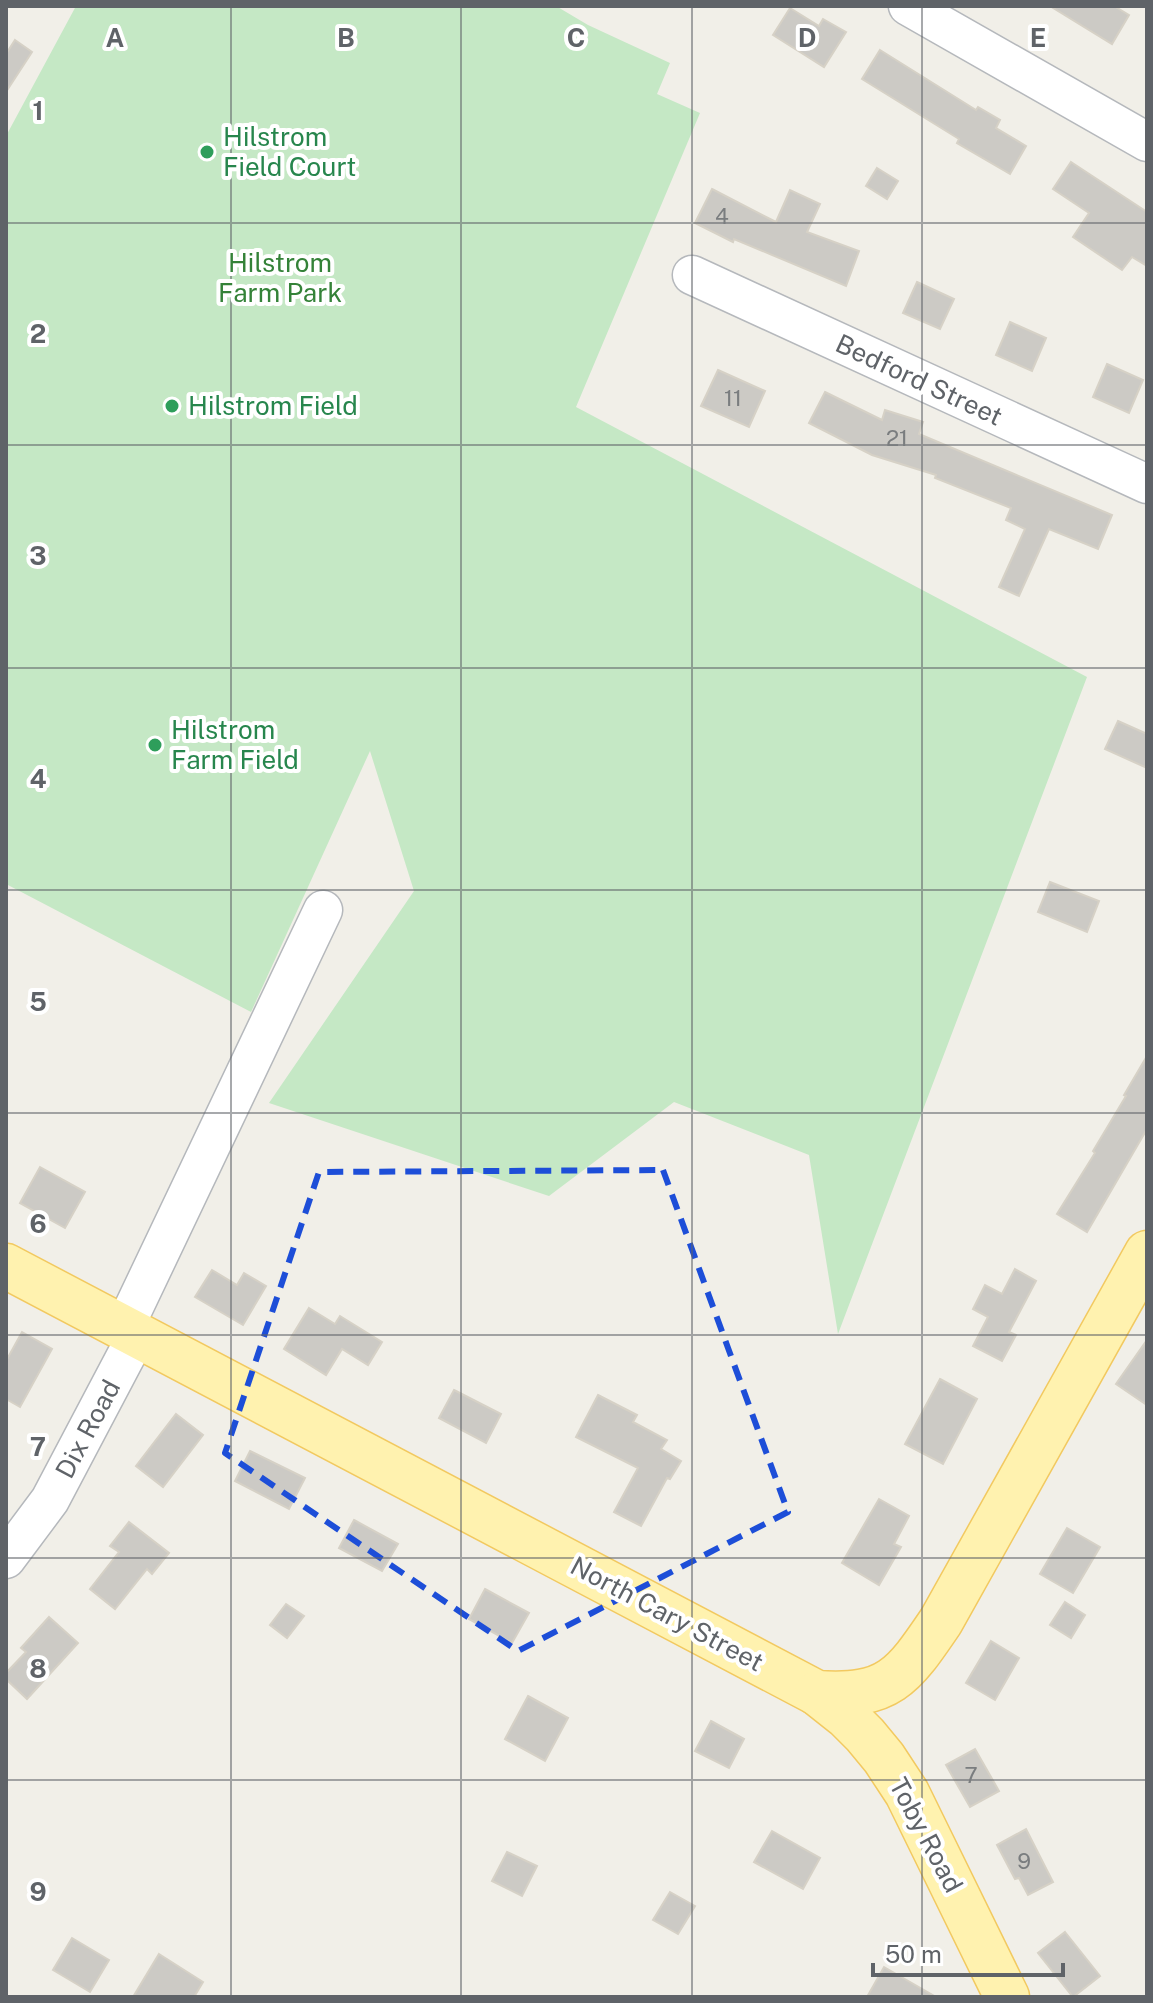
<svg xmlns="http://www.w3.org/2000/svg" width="1153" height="2003" viewBox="0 0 1153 2003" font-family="'Public Sans',sans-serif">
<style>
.green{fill:#c5e8c5}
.building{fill:#cccac5;stroke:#d6d1c6;stroke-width:2}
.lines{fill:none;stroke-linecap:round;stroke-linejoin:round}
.minor-casing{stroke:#b5b8bc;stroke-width:41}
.major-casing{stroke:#f2c960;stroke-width:47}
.minor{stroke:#fff;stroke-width:38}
.major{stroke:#fff2af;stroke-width:44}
.marked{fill:none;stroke:#1d4ed8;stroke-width:6;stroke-dasharray:16 10;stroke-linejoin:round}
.grid{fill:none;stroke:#5f6368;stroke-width:2;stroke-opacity:0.55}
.leisure-dot{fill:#2e9e5b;stroke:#fff;stroke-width:3}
.labels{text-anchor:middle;stroke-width:8;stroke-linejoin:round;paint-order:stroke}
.number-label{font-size:22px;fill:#7a7d7f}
.leisure-label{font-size:26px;fill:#27864d;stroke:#fff;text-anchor:start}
.park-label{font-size:26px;fill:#348238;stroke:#fff}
.street-label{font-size:26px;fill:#5f6368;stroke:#fff}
.grid-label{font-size:26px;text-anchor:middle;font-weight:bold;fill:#5f6368;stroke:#fff;stroke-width:8;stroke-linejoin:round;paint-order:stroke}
</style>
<rect width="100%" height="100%" fill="#f1efe8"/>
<!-- green -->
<path class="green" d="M76,6h480l32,19 82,38 -13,31 43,19 -124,294 511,270 -249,657 -29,-179 -135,-53 -125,94 -280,-93 145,-212 -44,-140 -119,261 -245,-128v-748z"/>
<!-- building -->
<g class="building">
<path d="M1050,6h64l15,9 -17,29z"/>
<path d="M790,8l29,18 4,-7 23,13 -22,35 -51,-32z"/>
<path d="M15,40l17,12 -26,40v-38z"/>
<path d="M880,50l96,60 2,-3 22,13 -4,8 30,18 -16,28 -53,-31 2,-4 -97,-60z"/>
<path d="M1071,162l76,50v54l-15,-9 -10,13 -49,-33 16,-24 -36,-24z"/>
<path d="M877,168l21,13 -11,18 -21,-13z"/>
<path d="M712,189l64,33 14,-32 30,14 -13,28 52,19 -13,35 -112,-47 -1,3 -38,-19z"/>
<path d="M917,282l37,17 -14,30 -37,-16z"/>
<path d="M1010,322l36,16 -14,33 -36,-16z"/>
<path d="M1107,364l36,16 -14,33 -36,-16z"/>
<path d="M718,370l47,21 -16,36 -48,-21z"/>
<path d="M825,392l57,28 3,-10 38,12 -4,12 193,81 -14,34 -49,-20 -30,67 -20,-9 26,-58 -19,-9 5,-12 -76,-30 1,-3 -64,-20 -63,-32z"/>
<path d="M1118,721l29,13v34l-42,-19z"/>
<path d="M1050,882l49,19 -12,31 -49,-20z"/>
<path d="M1147,1056v73l-60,103 -30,-18 38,-61 -2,-2 33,-55 -2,-1z"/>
<path d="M40,1167l45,25 -20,36 -45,-25z"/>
<path d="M1015,1269l21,12 -27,51 7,3 -14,26 -29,-15 15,-29 -15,-8 12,-24 17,9z"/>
<path d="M212,1270l25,15 7,-12 22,13 -23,39 -48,-28z"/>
<path d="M309,1308l26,16 5,-8 42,26 -14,23 -26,-16 -16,26 -42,-26z"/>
<path d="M22,1332l30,17 -32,58 -14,-8v-38z"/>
<path d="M1147,1340v65l-31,-21z"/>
<path d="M940,1379l37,20 -34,65 -38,-20z"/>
<path d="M454,1390l47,24 -15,29 -47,-25z"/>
<path d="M598,1395l39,20 -4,7 34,18 -6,9 20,12 -11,18 -3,-1 -26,48 -27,-14 24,-44 -62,-31z"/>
<path d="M176,1414l27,21 -40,52 -27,-21z"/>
<path d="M250,1451l55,27 -16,31 -54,-28z"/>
<path d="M879,1499l30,17 -15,28 7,3 -22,38 -37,-22z"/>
<path d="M354,1520l44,24 -16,27 -43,-23z"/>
<path d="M129,1522l40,31 -17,21 -5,-5 -32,40 -25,-20 29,-37 -9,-6z"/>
<path d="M1067,1528l33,19 -27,46 -33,-19z"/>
<path d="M485,1589l44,24 -17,30 -43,-24z"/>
<path d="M1065,1602l20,13 -14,23 -21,-13z"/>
<path d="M286,1604l18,12 -17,22 -17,-13z"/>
<path d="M49,1617l29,26 -51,56 -21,-20v-6l20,-21 -5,-4z"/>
<path d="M991,1641l28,17 -24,42 -29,-17z"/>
<path d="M528,1696l40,22 -23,43 -40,-22z"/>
<path d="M711,1721l33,18 -15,29 -34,-17z"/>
<path d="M975,1749l24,42 -29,16 -24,-42z"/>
<path d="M1026,1829l27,53 -25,13 -9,-17 -4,1 -18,-34z"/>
<path d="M772,1831l48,27 -17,31 -49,-27z"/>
<path d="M507,1852l30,14 -15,30 -30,-15z"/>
<path d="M670,1892l25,14 -17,28 -25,-14z"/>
<path d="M1065,1932l35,44 -27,21 -35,-44z"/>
<path d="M72,1938l37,22 -19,32 -37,-22z"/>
<path d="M159,1954l44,28 -9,15h-61z"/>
<path d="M884,1967l52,30h-69z"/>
</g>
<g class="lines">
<!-- minor casing -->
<g class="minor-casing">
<g id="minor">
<path d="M908,6l239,136"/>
<path d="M692,275l455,209"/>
<path d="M124,1328l199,-418"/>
<path d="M6,1559l44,-59 87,-165"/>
</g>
</g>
<!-- major casing -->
<g class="major-casing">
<g id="major">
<path d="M6,1266l811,427c72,5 86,-16 124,-72l206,-368"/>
<path d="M817,1693l29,23 19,19 19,23 23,35 100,204"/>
</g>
</g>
<!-- minor -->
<use href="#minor" class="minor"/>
<!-- major -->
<use href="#major" class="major"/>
</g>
<!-- marked area -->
<path class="marked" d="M663,1170l125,342 -270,139 -293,-198 94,-281z"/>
<!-- grid -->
<path class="grid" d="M231,6v1991M461,6v1991M692,6v1991M922,6v1991M6,223h1141M6,445h1141M6,668h1141M6,890h1141M6,1113h1141M6,1335h1141M6,1558h1141M6,1780h1141"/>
<!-- markers -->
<g class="leisure-dot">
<circle cx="207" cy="152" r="8"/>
<circle cx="172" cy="406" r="8"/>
<circle cx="155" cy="745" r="8"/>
</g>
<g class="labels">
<!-- number labels -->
<g class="number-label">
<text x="722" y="224">4</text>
<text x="733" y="406">11</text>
<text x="897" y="446">21</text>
<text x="971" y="1783">7</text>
<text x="1024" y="1869">9</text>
</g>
<!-- leisure labels -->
<g class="leisure-label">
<text x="223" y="146">Hilstrom<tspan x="223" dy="30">Field Court</tspan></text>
<text x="188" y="415">Hilstrom Field</text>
<text x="171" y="739">Hilstrom<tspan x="171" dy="30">Farm Field</tspan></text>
</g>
<!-- park labels -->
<g class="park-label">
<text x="280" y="272">Hilstrom<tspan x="280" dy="30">Farm Park</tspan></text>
</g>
<!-- street labels -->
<g class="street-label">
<text transform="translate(919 380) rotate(25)" y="9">Bedford Street</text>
<text transform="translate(88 1429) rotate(-62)" y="9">Dix Road</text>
<text transform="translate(667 1614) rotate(28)" y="9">North Cary Street</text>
<text transform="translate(926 1835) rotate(62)" y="9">Toby Road</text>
</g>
</g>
<g class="grid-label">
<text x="115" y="47">A</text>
<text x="346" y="47">B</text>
<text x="576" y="47">C</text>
<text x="807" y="47">D</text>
<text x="1038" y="47">E</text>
<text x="38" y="120">1</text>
<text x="38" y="343">2</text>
<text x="38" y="565">3</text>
<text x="38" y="788">4</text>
<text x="38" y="1011">5</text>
<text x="38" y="1233">6</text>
<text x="38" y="1456">7</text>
<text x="38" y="1678">8</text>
<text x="38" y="1901">9</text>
</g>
<!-- border -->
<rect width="1153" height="2003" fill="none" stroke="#5f6368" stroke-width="16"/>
<!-- scale -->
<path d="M873 1963v12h190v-12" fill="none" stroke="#5f6368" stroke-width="4"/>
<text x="885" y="1963" font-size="24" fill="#5f6368" stroke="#ffffff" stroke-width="6" paint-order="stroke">50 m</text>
</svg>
